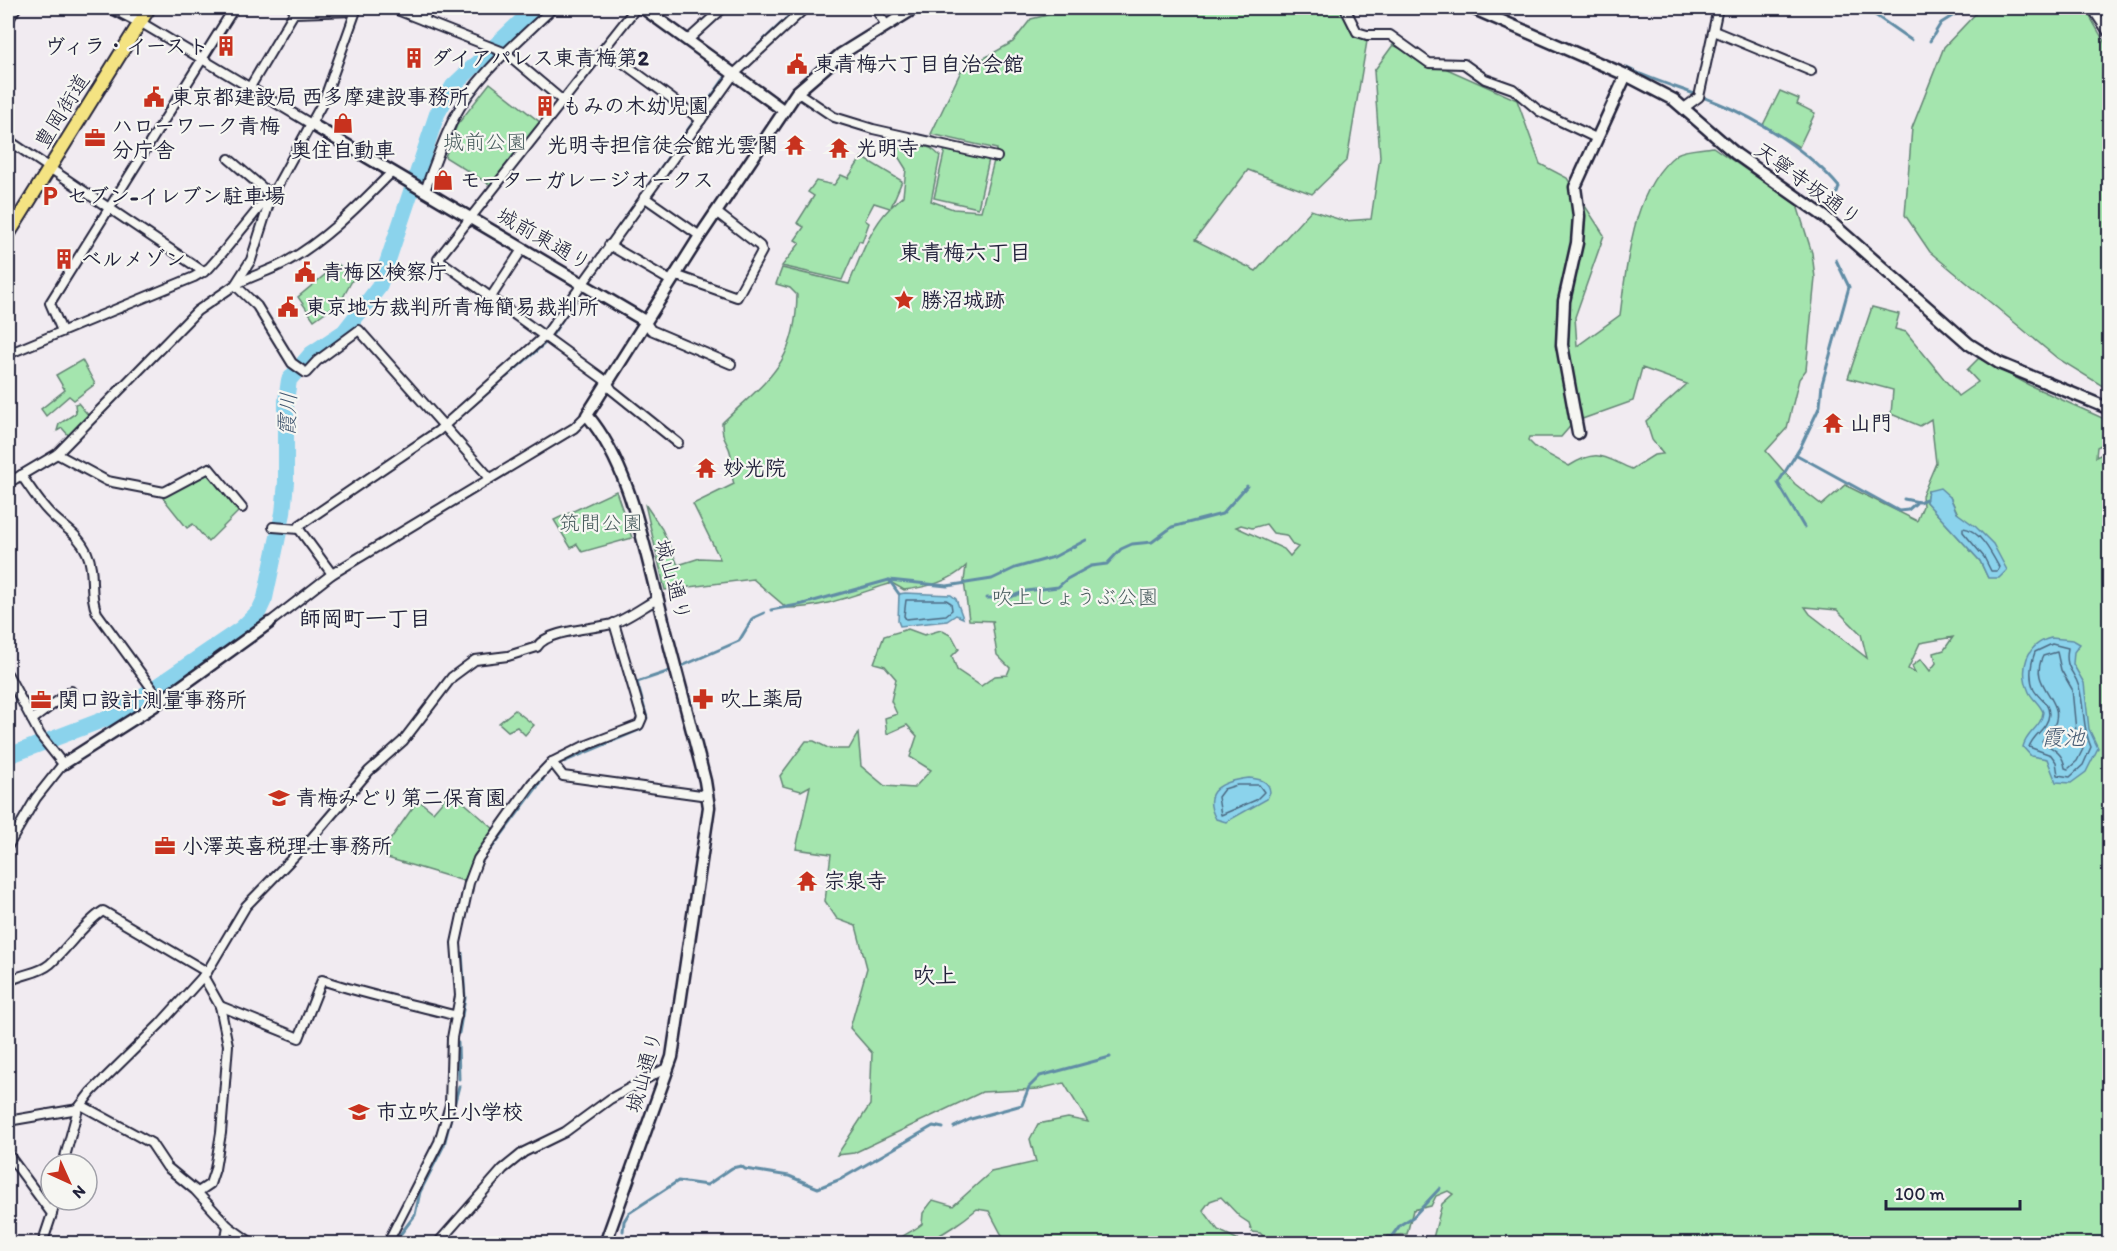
<svg xmlns="http://www.w3.org/2000/svg" width="2117" height="1251" viewBox="0 0 2117 1251" font-family="Itim,'Klee One',sans-serif">
<style>
.green{fill:#a4e5ae;stroke:#638474;stroke-width:1.5;fill-rule:evenodd}
.water{fill:#8bd3ec;stroke:#618ca5;stroke-width:1.5}
.lines{fill:none;stroke-linecap:round;stroke-linejoin:round}
.shore{stroke:#4c6982;stroke-width:1.5}
.stream{stroke:#618ca5;stroke-width:3}
.river{stroke:#8bd3ec;stroke-width:16}
.street-casing{stroke:#22223b;stroke-width:12}
.secondary-casing{stroke:#22223b;stroke-width:15}
.primary-casing{stroke:#22223b;stroke-width:16}
.street{stroke:#f6f6f2;stroke-width:8}
.secondary{stroke:#f6f6f2;stroke-width:10}
.primary{stroke:#f4e382;stroke-width:12}
.labels{text-anchor:middle;stroke-width:4.5;stroke-linejoin:round;paint-order:stroke}
.poi-label{font-size:21px;font-weight:bold;fill:#22223b;stroke:#f6f6f2;text-anchor:start}
.street-label{font-size:21px;fill:#22223b;stroke:#f6f6f2}
.park-label{font-size:21px;fill:#495c5e;stroke:#f6f6f2}
.neighbourhood-label{font-size:22px;font-weight:bold;fill:#22223b;stroke:#f6f6f2}
.water-label{font-size:22px;font-style:italic;fill:#425770;stroke:#f6f6f2}
</style>
<rect width="100%" height="100%" fill="#f1ebf1"/>
<filter id="ink" filterUnits="userSpaceOnUse"><feTurbulence type="fractalNoise" baseFrequency=".0167" numOctaves="2"/><feDisplacementMap in="SourceGraphic" scale="12" xChannelSelector="R" yChannelSelector="G"/><feConvolveMatrix kernelMatrix="1 2 1 2 8 2 1 2 1" color-interpolation-filters="sRGB"/></filter>
<g filter="url(#ink)">
<!-- green -->
<g class="green">
<path d="M1076,8h266l8,22 17,11 -20,119 -35,34 -64,-24 -53,70 61,31 55,-61 33,11 27,-2 9,-62 -6,-86 19,-26 124,55 23,64 27,14 37,57 -29,82 2,29 43,-31c7,-51 12,-127 57,-161 8,-5 26,-5 36,-7l84,58 15,48 3,25 -9,92 -7,9 -12,49 -21,23 29,33 27,21 23,-20 72,36 6,-15 -1,-10 14,-33 -5,-44 -11,7 -29,-12 2,-24 -45,-12 24,-71 27,7 -4,15 11,3 52,64 20,-14 -11,-12 12,-12 50,27 80,36v23l-2,-2 -10,5 -1,10 13,-6v792h-671l-5,-5 9,-34 11,-10 -5,-3 -12,5 -5,10 -18,4 -6,24 -19,2 -3,7h-122l2,-5 -5,-5 -8,-1 -3,-9 -9,-6 -19,-20 -11,4 -7,9 15,20 27,13h-239l-17,-32 -12,-2c-13,11 -36,27 -53,34 -7,3 -20,0 -29,0 7,-9 18,-11 27,-19l1,-11 10,-13 20,6 38,-34 45,-10 -6,-23 8,-15 30,-6 20,4 -24,-39 -26,6 -56,3 -128,61 -17,2 33,-50 2,-52 -22,-25 17,-60 -11,-42 -19,-7 -12,-18 6,-47 -35,-5 14,-63 -9,5 -18,-5 -3,-10 26,-35h8l16,8h19l9,-16 3,33 24,20 29,2 17,-18 -21,-13 7,-21 -10,-11 -20,9 -2,-16 12,-4 -6,-13 5,-22 -11,-13 -11,-3 10,-27 24,-7 16,6 17,-5 11,6 7,13 -7,7 5,14 24,16 14,-10 12,-1 3,-7 -13,-13 -5,-33 2,-1 -25,-1 -5,-39 2,-15c-16,16 -39,21 -62,24l-12,-7c-36,11 -67,25 -105,25l-34,-29 -88,11 -20,-86 17,25 16,36 22,-7 20,1 -27,-55 41,-20c-4,-11 0,-19 -3,-29 -3,-15 -9,-12 -9,-32 46,-44 74,-59 75,-128l-7,-7 -14,-4 6,-16 67,16c11,-26 21,-56 41,-76l-16,-5 -9,17 4,3 -7,19 -3,-1 -17,39 -60,-14 18,-23 -5,-3 9,-13 -7,-4 17,-27 -6,-4 8,-11 18,4 7,-10 7,3 14,-21 40,24 -11,26 12,-11 3,-27 -12,-19c19,-6 32,-9 46,6l-9,45 22,8 28,2 16,-62 -66,-15 30,-63 52,-29 18,-23zM1642,368l45,16 -41,37 6,19 11,14 -9,1 -22,14c-29,-12 -34,-21 -63,-3l-33,-18 -8,-8 1,-3h32l13,-15 59,-21zM1928,491l22,6 38,81 -8,-17 -54,-59zM1266,524l7,9 13,2 7,10 5,2 -8,9 -6,-7 -48,-22 5,-2 11,3zM1805,607l32,3 24,24 6,24 -57,-44zM1953,637l-9,13 -10,3 2,10 -6,8 -9,-12 -9,7 3,7 -7,-4 12,-26z"/>
<path d="M1981,8h104l24,42v340l-52,-32 -127,-106 -25,-37 7,-87 32,-81z"/>
<path d="M490,83l51,40 -49,63 -47,-29 12,-32z"/>
<path d="M1780,91l19,8 -2,5 18,9 -16,34 -36,-22z"/>
<path d="M945,149l44,10 -11,49 -44,-10z"/>
<path d="M338,264l16,13 -13,24 -27,19 -16,-23z"/>
<path d="M82,360l13,24 -21,16 -5,-4 -23,20 -5,-7 24,-19 -9,-15z"/>
<path d="M78,403l11,13 -20,20 -7,-8 -5,3 2,-7 17,-11 -1,-9z"/>
<path d="M207,472l5,1 28,37 -32,32 -15,-18 -6,4 -24,-30z"/>
<path d="M616,491l16,47 -50,14 -5,-8 -6,4 -17,-28z"/>
<path d="M515,710l19,15 -9,10 -8,-8 -9,4 -9,-8z"/>
<path d="M451,791l44,39 -18,23 -13,28 -80,-24 1,-10 33,-47 15,12z"/>
</g>
<!-- water -->
<g class="water">
<path d="M1940,488l10,9 7,16 19,14 17,17 14,26 -8,8h-11l-8,-17 -54,-59 2,-11z"/>
<path d="M905,593l46,2 5,4 7,19 -7,-3 -9,6 -47,5 -2,-5 1,-27z"/>
<path d="M2051,638l22,2 7,4 -6,8 -1,12 11,19 5,46 9,19 -12,24 -15,11 -15,-1 -9,-23 -16,-3 -8,-9c3,-15 19,-20 20,-35 -3,-8 -11,-13 -14,-20 -10,-23 -3,-48 22,-54z"/>
<path d="M1249,778c10,1 20,2 21,14l-3,7 -41,23 -10,-3c-17,-30 9,-38 33,-41z"/>
</g>
<g class="lines">
<!-- shore -->
<g class="shore">
<path d="M1963,528c16,1 29,26 36,39l-2,4h-6l-7,-14 -21,-25z"/>
<path d="M906,600h40l5,3 1,7 -6,5 -40,4 -2,-3z"/>
<path d="M2052,644l16,4c-4,21 6,22 11,39 6,21 3,41 12,60l-8,18 -13,12 -12,-2 -2,-13 -5,-7 -22,-8c4,-13 19,-18 20,-33 0,-12 -10,-15 -15,-24 -5,-12 -3,-27 1,-38z"/>
<path d="M2057,652l4,18 11,19 4,42 7,18 -6,12 -9,8 -3,-1c-2,-16 -12,-18 -23,-27 3,-5 9,-9 12,-15 13,-27 -27,-40 -11,-70z"/>
<path d="M1237,785h22l5,7 -8,8 -35,15 -3,-18 6,-8z"/>
</g>
<!-- stream -->
<g class="stream">
<path d="M1754,8h13"/>
<path d="M1865,8l46,32"/>
<path d="M2101,29l9,14"/>
<path d="M1930,41l11,-18 24,-15"/>
<path d="M1627,68c29,14 60,22 91,35 40,16 93,50 121,84l-2,6"/>
<path d="M607,243l119,-167 71,-68"/>
<path d="M553,334l24,-37"/>
<path d="M506,377l38,-33"/>
<path d="M449,426l49,-42"/>
<path d="M409,455l15,-10"/>
<path d="M1797,455l102,56 9,-1 8,-7"/>
<path d="M1904,499l15,3 7,-3"/>
<path d="M1804,527l-26,-44 22,-35 20,-42 2,-22 27,-97 -13,-27"/>
<path d="M889,580l10,14"/>
<path d="M986,598h22l18,-7 32,-4 9,-8 24,-13 16,-2 14,-15 11,-5 20,-2 20,-15 50,-13 25,-28"/>
<path d="M771,610l32,-6 86,-24 58,6 45,-7 23,-11 39,-11 32,-17"/>
<path d="M682,666l57,-25 14,-23 11,-5"/>
<path d="M647,718l-10,-36 33,-11"/>
<path d="M563,762l78,-33"/>
<path d="M491,849l52,-70"/>
<path d="M459,1033l6,-35 -3,-45"/>
<path d="M458,1043l1,36"/>
<path d="M954,1127l17,-8 51,-14 7,-18 11,-11 70,-19"/>
<path d="M623,1231l1,-10 5,-8 49,-32 29,4 25,-17 9,-2 4,3 44,7 29,12 23,-9 92,-53 10,2"/>
<path d="M623,1239l1,5"/>
<path d="M393,1244l22,-29 5,-23 24,-47 15,-59"/>
<path d="M1386,1244l14,-19 13,-8 27,-29"/>
</g>
<!-- river -->
<path class="river" d="M8,756l105,-40 129,-88 17,-17 6,-13 18,-85 3,-31v-81l3,-21 22,-26 33,-22 35,-45 58,-173 16,-28 82,-78"/>
<!-- street casing -->
<g class="street-casing">
<g id="street">
<path d="M392,8l114,45 57,48"/>
<path d="M636,8l-198,251 168,122 6,9 66,53"/>
<path d="M875,8l11,17"/>
<path d="M1345,8l12,24 10,3h23l39,28 35,1 21,15 28,10 26,22 57,27"/>
<path d="M2092,8l18,27"/>
<path d="M423,20l7,-12"/>
<path d="M8,21l8,-13"/>
<path d="M140,22l171,102"/>
<path d="M1714,31l97,40"/>
<path d="M688,40l35,-32"/>
<path d="M604,49l97,71"/>
<path d="M250,87l44,-74 61,-2"/>
<path d="M797,92l37,25 39,12 124,28"/>
<path d="M1684,108l15,-11 19,-89"/>
<path d="M8,140l196,132"/>
<path d="M229,159l41,35"/>
<path d="M392,172c-32,32 -66,68 -106,90 -16,9 -35,14 -51,23l22,21 35,57 14,10 11,-12 42,-31 131,148"/>
<path d="M425,191c8,-24 18,-50 29,-73 22,-43 65,-77 99,-110"/>
<path d="M644,197l56,39"/>
<path d="M609,245l62,36"/>
<path d="M675,275l62,22 25,-46 -2,-5 -44,-34"/>
<path d="M491,297l32,-49"/>
<path d="M645,321l6,9 80,34"/>
<path d="M62,331l-12,-28 184,-295"/>
<path d="M8,354l186,-77 15,-9 15,-17 53,-65 47,-86 33,-92"/>
<path d="M57,454l50,27 57,11 45,-24 33,40"/>
<path d="M21,475c8,11 16,24 25,34 14,17 31,22 41,44 9,20 1,40 10,60l64,88"/>
<path d="M8,483l49,-29 140,-143 38,-26 16,-25 21,-66"/>
<path d="M273,527l26,2 1,-4 138,-94 107,-95 189,-262 71,-66"/>
<path d="M299,529l33,45"/>
<path d="M269,623l63,-49 242,-146 13,-13"/>
<path d="M8,675l32,60 23,29 -27,34 -28,48"/>
<path d="M32,720l39,-29"/>
<path d="M552,762l11,14 145,20"/>
<path d="M8,982c13,-9 29,-7 42,-18 18,-16 33,-40 53,-53l104,61"/>
<path d="M220,1006l79,32 23,-58c44,15 90,24 135,36"/>
<path d="M81,1105l70,38 16,24 28,23 33,36 25,18"/>
<path d="M8,1121l70,-12"/>
<path d="M8,1154l44,60 -10,30"/>
<path d="M63,1164l15,-55 13,-17 69,-68 47,-52 39,-66 64,-66 59,-69 34,-30 49,-64 23,-17 33,-4 29,-9c10,-17 56,-18 75,-23 15,-5 31,-17 45,-25"/>
<path d="M198,1192l12,-8 5,-15 6,-36 7,-88 -8,-39 -17,-30"/>
<path d="M52,1214l3,-14"/>
<path d="M225,1244l3,-18"/>
<path d="M387,1244l52,-102 11,-37 2,-67 8,-42 -4,-53 13,-60 9,-24 54,-76 20,-21 30,-15 57,-22 3,-7 -28,-95"/>
<path d="M437,1244l66,-75 21,-17 41,-20 45,-33 58,-32"/>
</g>
</g>
<!-- secondary casing -->
<g class="secondary-casing">
<g id="secondary">
<path d="M113,8l27,14"/>
<path d="M643,8l140,102"/>
<path d="M1472,8l154,67 48,25 62,54 89,63 144,127 30,19 111,46"/>
<path d="M311,124l334,197"/>
<path d="M1578,433l-16,-88 2,-44 13,-58 2,-27 -4,-29 51,-112"/>
<path d="M63,764l91,-58 115,-83"/>
<path d="M605,1244l67,-187 37,-250 -4,-26c-15,-60 -32,-120 -47,-181 -16,-62 -29,-135 -71,-185l113,-179 97,-144 44,-38 74,-46"/>
</g>
</g>
<!-- primary casing -->
<g class="primary-casing">
<path id="primary" d="M8,235l141,-227"/>
</g>
<!-- street -->
<use href="#street" class="street"/>
<!-- secondary -->
<use href="#secondary" class="secondary"/>
<!-- primary -->
<use href="#primary" class="primary"/>
</g>
</g>
<!-- icons -->
<defs>
<g id="building-bare" transform="scale(1.62)"><path d="M-4-6H4V6H1V3H-1V6H-4ZM-2.5-4.3h1.7v1.8h-1.7ZM.8-4.3h1.7v1.8H.8ZM-2.5-1h1.7V.8h-1.7ZM.8-1h1.7V.8H.8Z" fill="#c8321e" stroke="#f6f6f2" stroke-width="2.5" paint-order="stroke"/></g>
<g id="civic-bare" transform="scale(1.62)"><path d="M-.6-6.5H3V-4.5H.6V-3L4-1V1h2V6H-6V1h2V-1L-.6-3ZM-1.2 2.5V6h2.4V2.5Z" fill="#c8321e" stroke="#f6f6f2" stroke-width="2.5" paint-order="stroke"/></g>
<g id="shop-bare" transform="scale(1.62)"><path d="M-5-2.5h2.3a2.7 3.5 0 0 1 5.4 0H5L5.5 6h-11ZM-1.5-2.5h3a1.5 2.3 0 0 0-3 0Z" fill="#c8321e" stroke="#f6f6f2" stroke-width="2.5" paint-order="stroke"/></g>
<g id="office-bare" transform="scale(1.62)"><path d="M-6-3h4V-5.5h4V-3h4V5H-6ZM-1-4.5V-3h2v-1.5ZM-6 0V1H6V0Z" fill="#c8321e" stroke="#f6f6f2" stroke-width="2.5" paint-order="stroke"/></g>
<g id="temple-bare" transform="scale(1.62)"><path d="M0-6L5-2H3V0L6.5 2.5H4V6H1.5V3h-3V6H-4V2.5H-6.5L-3 0V-2H-5Z" fill="#c8321e" stroke="#f6f6f2" stroke-width="2.5" paint-order="stroke"/></g>
<g id="parking-bare" transform="scale(1.62)"><path d="M-3.5-5.5H1a3.5 3.5 0 0 1 0 7H-1V5.5H-3.5ZM-1-3.4V-.6H.8a1.4 1.4 0 0 0 0-2.8Z" fill="#c8321e" stroke="#f6f6f2" stroke-width="2.5" paint-order="stroke"/></g>
<g id="sight-bare" transform="scale(1.62)"><path d="M0-6L1.8-2.2L6-1.7L2.9 1.2L3.7 5.4L0 3.3L-3.7 5.4L-2.9 1.2L-6-1.7L-1.8-2.2Z" fill="#c8321e" stroke="#f6f6f2" stroke-width="2.5" paint-order="stroke"/></g>
<g id="pharmacy-bare" transform="scale(1.62)"><path d="M-2-6h4v4h4v4h-4v4h-4v-4h-4v-4h4Z" fill="#c8321e" stroke="#f6f6f2" stroke-width="2.5" paint-order="stroke"/></g>
<g id="school-bare" transform="scale(1.62)"><path d="M0-5L7-2L0 1L-7-2ZM-4 1L0 2.5L4 1V4Q0 6-4 4Z" fill="#c8321e" stroke="#f6f6f2" stroke-width="2.5" paint-order="stroke"/></g>
</defs>
<g fill-rule="evenodd">
<use href="#building-bare" x="226" y="46"/>
<use href="#building-bare" x="414" y="58"/>
<use href="#civic-bare" x="797" y="64"/>
<use href="#civic-bare" x="154" y="97"/>
<use href="#building-bare" x="545" y="106"/>
<use href="#shop-bare" x="343" y="123"/>
<use href="#office-bare" x="95" y="138"/>
<use href="#temple-bare" x="795" y="145"/>
<use href="#temple-bare" x="839" y="148"/>
<use href="#shop-bare" x="443" y="180"/>
<use href="#parking-bare" x="50" y="196"/>
<use href="#building-bare" x="64" y="259"/>
<use href="#civic-bare" x="305" y="272"/>
<use href="#sight-bare" x="904" y="300"/>
<use href="#civic-bare" x="288" y="307"/>
<use href="#temple-bare" x="1833" y="423"/>
<use href="#temple-bare" x="706" y="468"/>
<use href="#pharmacy-bare" x="703" y="699"/>
<use href="#office-bare" x="41" y="700"/>
<use href="#school-bare" x="279" y="798"/>
<use href="#office-bare" x="165" y="846"/>
<use href="#temple-bare" x="807" y="881"/>
<use href="#school-bare" x="359" y="1112"/>
</g>
<g class="labels">
<!-- poi labels -->
<g class="poi-label">
<text x="209" y="53" text-anchor="end">ヴィラ・イースト</text>
<text x="431" y="65">ダイアパレス東青梅第2</text>
<text x="814" y="71">東青梅六丁目自治会館</text>
<text x="171" y="104">東京都建設局 西多摩建設事務所</text>
<text x="562" y="113">もみの木幼児園</text>
<text x="112" y="133">ハローワーク青梅<tspan x="112" dy="24">分庁舎</tspan></text>
<text x="778" y="152" text-anchor="end">光明寺担信徒会館光雲閣</text>
<text x="856" y="155">光明寺</text>
<text x="343" y="157" text-anchor="middle">奥住自動車</text>
<text x="460" y="187">モーターガレージオークス</text>
<text x="67" y="203">セブン-イレブン駐車場</text>
<text x="81" y="266">ベルメゾン</text>
<text x="322" y="279">青梅区検察庁</text>
<text x="921" y="307">勝沼城跡</text>
<text x="305" y="314">東京地方裁判所青梅簡易裁判所</text>
<text x="1850" y="430">山門</text>
<text x="723" y="475">妙光院</text>
<text x="720" y="706">吹上薬局</text>
<text x="58" y="707">関口設計測量事務所</text>
<text x="296" y="805">青梅みどり第二保育園</text>
<text x="182" y="853">小澤英喜税理士事務所</text>
<text x="824" y="888">宗泉寺</text>
<text x="376" y="1119">市立吹上小学校</text>
</g>
<!-- street labels -->
<g class="street-label">
<text transform="translate(62 111) rotate(-58)" y="7">豊岡街道</text>
<text transform="translate(1808 184) rotate(36)" y="7">天寧寺坂通り</text>
<text transform="translate(544 239) rotate(30)" y="7">城前東通り</text>
<text transform="translate(673 580) rotate(75)" y="7">城山通り</text>
<text transform="translate(644 1072) rotate(-74)" y="7">城山通り</text>
</g>
<!-- park labels -->
<g class="park-label">
<text x="485" y="149">城前公園</text>
<text x="601" y="530">筑間公園</text>
<text x="1075" y="604">吹上しょうぶ公園</text>
</g>
<!-- neighbourhood labels -->
<g class="neighbourhood-label">
<text x="965" y="260">東青梅六丁目</text>
<text x="365" y="626">師岡町一丁目</text>
<text x="935" y="983">吹上</text>
</g>
<!-- water labels -->
<g class="water-label">
<text transform="translate(287 414) rotate(-87)" y="8">霞川</text>
<text x="2063" y="745">霞池</text>
</g>
</g>
<!-- margin -->
<rect width="2117" height="1251" fill="none" stroke="#f6f6f2" stroke-width="30"/>
<rect x="15" y="15" width="2087" height="1221" fill="none" stroke="#22223b" stroke-width="2" filter="url(#ink)"/>
<!-- north arrow -->
<g transform="translate(69 1182) rotate(135)"><circle r="28" fill="#f6f6f2" stroke="#a1a1a9" stroke-width="1.5"/>
<path d="M0-4.5L10 22L0 15L-10 22Z" fill="#c8321e"/>
<text y="-9" font-size="16" font-weight="bold" text-anchor="middle" fill="#22223b">N</text>
</g>
<!-- scale -->
<path d="M1886 1200v9h134v-9" fill="none" stroke="#22223b" stroke-width="3"/>
<text x="1895" y="1200" font-size="18" fill="#22223b" stroke="#f6f6f2" stroke-width="4.5" paint-order="stroke">100 m</text>
</svg>
